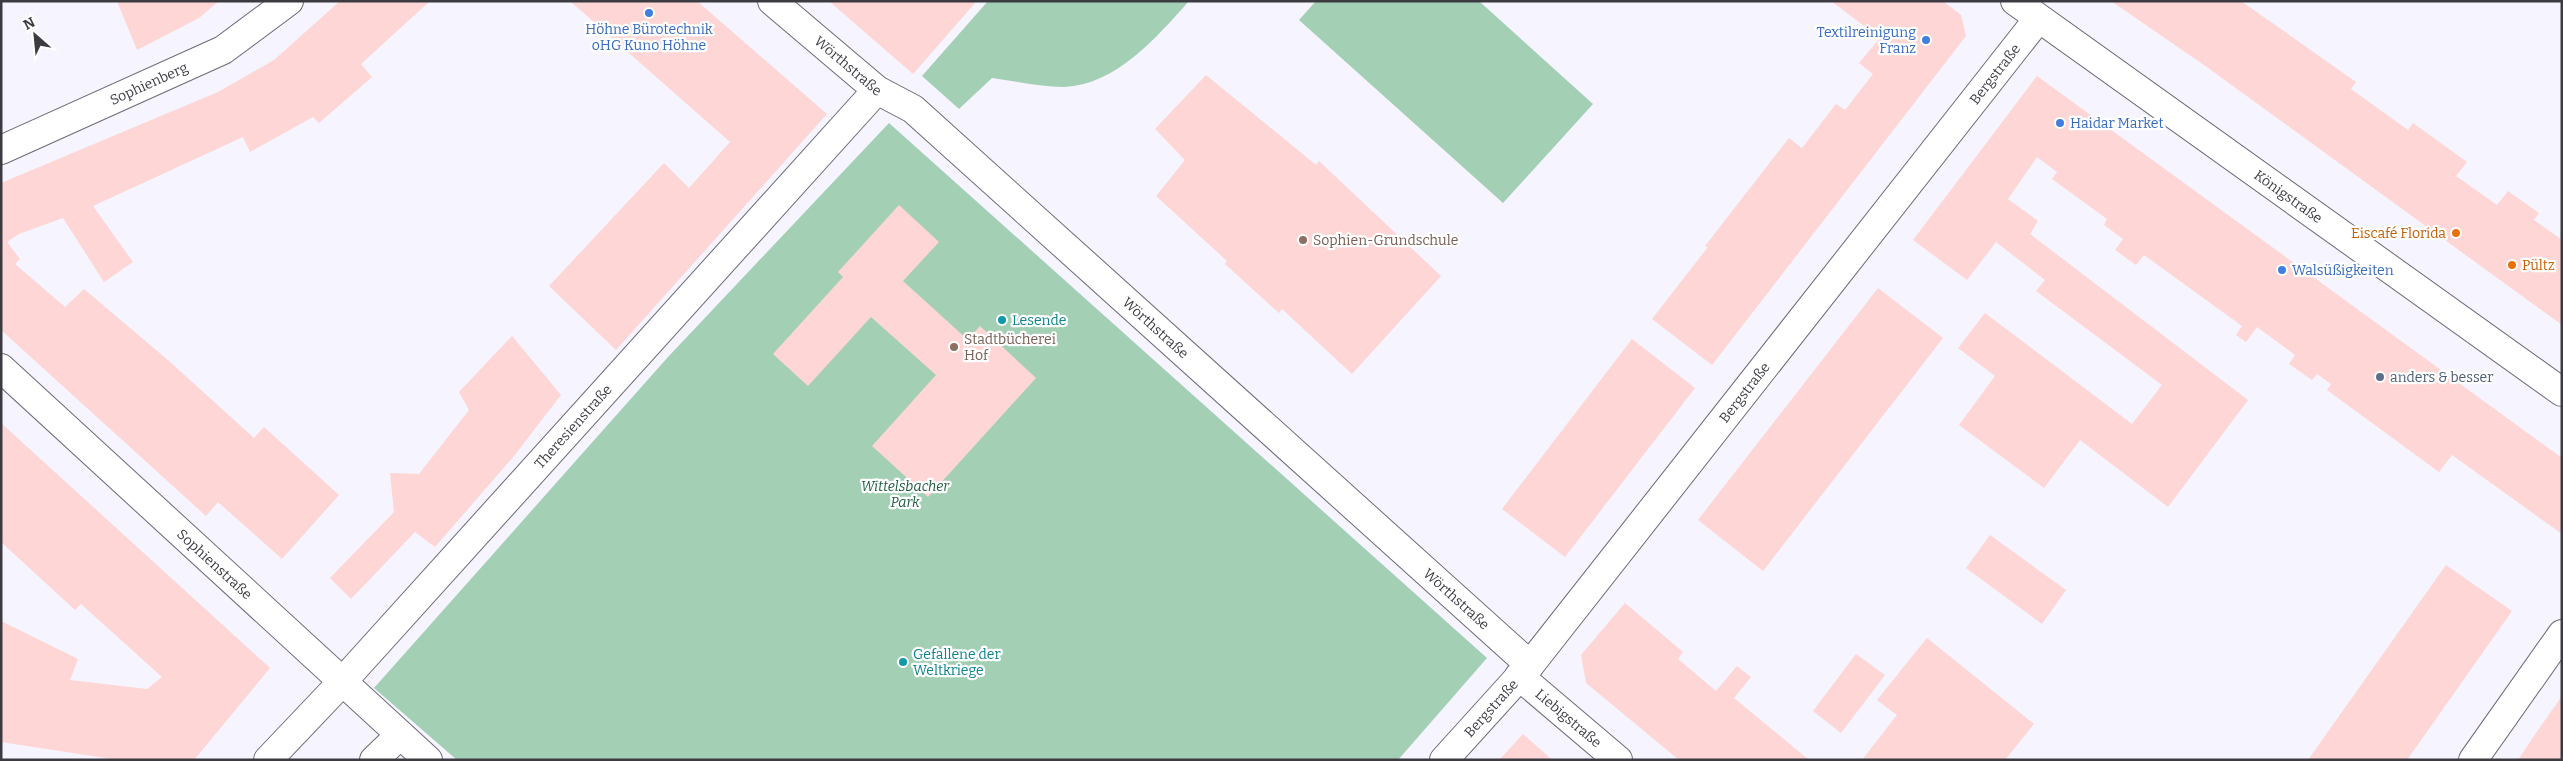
<svg xmlns="http://www.w3.org/2000/svg" width="2563" height="761" viewBox="0 0 2563 761" font-family="Bitter,serif">
<style>
.green{fill:#a3d0b5}
.building{fill:#fdd6d5}
.lines{fill:none;stroke-linecap:round;stroke-linejoin:round}
.minor-casing{stroke:#6d6a78;stroke-width:30}
.minor{stroke:#fff;stroke-width:28}
.shop-dot{fill:#3f7fe0;stroke:#fff;stroke-width:2}
.food-dot{fill:#e8710a;stroke:#fff;stroke-width:2}
.education-dot{fill:#8d6e63;stroke:#fff;stroke-width:2}
.culture-dot{fill:#0f9aa8;stroke:#fff;stroke-width:2}
.service-dot{fill:#5c6f8a;stroke:#fff;stroke-width:2}
.labels{text-anchor:middle;stroke-width:4.5;stroke-linejoin:round;paint-order:stroke}
.shop-label{font-size:14px;fill:#366cbe;stroke:#fff;text-anchor:start}
.street-label{font-size:14px;fill:#3d3b42;stroke:#fff}
.food-label{font-size:14px;fill:#c56008;stroke:#fff;text-anchor:end}
.education-label{font-size:14px;fill:#785e54;stroke:#fff;text-anchor:start}
.culture-label{font-size:14px;fill:#0d838f;stroke:#fff;text-anchor:start}
.service-label{font-size:14px;fill:#4e5e75;stroke:#fff;text-anchor:start}
.park-label{font-size:14px;font-style:italic;fill:#1e5d3e;stroke:#fff}
</style>
<rect width="100%" height="100%" fill="#f6f4fe"/>
<!-- green -->
<g class="green">
<path d="M988,1h201c-32,36 -73,84 -125,86 -24,0 -49,-6 -72,-9l-33,31 -37,-33z"/>
<path d="M1316,1h163l114,103 -90,99 -204,-183z"/>
<path d="M889,123l598,535 -89,102h-941l-83,-72 294,-331z"/>
</g>
<!-- building -->
<g class="building">
<path d="M117,1h102l-20,17 -62,32z"/>
<path d="M340,1h90l-69,63 11,13 -53,46 -6,-6 -63,35 -7,-15 -150,69 40,56 -29,20 -41,-64 -44,16 -12,8 13,17 -5,5 50,43 19,-18 85,72 85,77 10,-11 75,68 -57,64 -64,-57 -12,14 -205,-186v-147l217,-91 56,-32z"/>
<path d="M570,1h127l130,113 -211,236 -67,-64 115,-123 25,25 41,-46z"/>
<path d="M829,1h145l1,2 -62,71z"/>
<path d="M1831,1h112l18,14 5,21 -254,329 -60,-46 56,-72 -3,-1 84,-108 13,10 34,-44 9,6 28,-36 -14,-11 21,-25z"/>
<path d="M2111,1h130l115,81 -5,7 57,41 5,-7 54,39 -11,14 41,29 11,-14 31,22 -5,7 28,20v85l-358,-260z"/>
<path d="M1206,75l110,90 3,-4 122,115 -89,98 -70,-65 -3,4 -54,-49 2,-3 -71,-65 29,-36 -30,-31z"/>
<path d="M2037,76l525,382v76l-110,-79 -13,17 -112,-82 4,-6 -14,-10 -5,6 -23,-16 6,-9 -38,-28 -11,15 -10,-7 6,-9 -98,-71 -8,10 -21,-15 8,-11 -19,-14 3,-6 -55,-40 5,-7 -20,-15 -29,42 30,22 -8,13 218,166 -80,107 -88,-67 -36,48 -85,-63 36,-49 -37,-28 27,-35 147,111 30,-39 -126,-94 9,-11 -49,-38 -29,38 -54,-40z"/>
<path d="M899,205l40,37 -36,39 65,59 12,-14 56,52 -108,119 -56,-51 64,-71 -65,-58 -63,69 -35,-32 70,-77 -5,-5z"/>
<path d="M1878,288l65,50 -180,233 -65,-51z"/>
<path d="M512,336l49,59 -47,61 -79,91 -20,-15 -64,67 -21,-21 64,-66 -4,-39 29,1 50,-64 -10,-18z"/>
<path d="M1632,339l63,49 -130,169 -63,-48z"/>
<path d="M1,423l269,245 -76,92h-76l-117,-18v-121l77,38 -8,21 77,9 15,-12 -81,-73 -6,6 -74,-68z"/>
<path d="M1990,535l76,55 -24,34 -76,-56z"/>
<path d="M2446,565l66,46 -105,149h-99z"/>
<path d="M1625,603l58,49 -5,7 38,32 21,-25 14,11 -17,21 75,62h-130l-93,-77 -5,-28z"/>
<path d="M1927,638l107,86 -29,36h-143l35,-45 -20,-15z"/>
<path d="M1856,654l29,21 -44,58 -28,-22z"/>
<path d="M2562,696v64h-44l18,-27z"/>
<path d="M1523,734l17,15 12,11h-53z"/>
</g>
<g class="lines">
<!-- minor casing -->
<g class="minor-casing">
<g id="minor">
<path id="s1" d="M772,1l105,89 36,19 617,556"/>
<path id="s2" d="M2015,1l547,391"/>
<path id="s3" d="M1,150l222,-100 66,-49"/>
<path id="s4" d="M1,368l427,392"/>
<path id="s5" d="M1519,676l99,84"/>
<path id="s6" d="M268,760l75,-79 534,-591"/>
<path d="M374,760l26,-25"/>
<path id="s7" d="M1444,760l86,-95 508,-646"/>
<path d="M2473,760l89,-126"/>
</g>
</g>
<!-- minor -->
<use href="#minor" class="minor"/>
</g>
<!-- markers -->
<g class="shop-dot">
<circle cx="649" cy="13" r="5"/>
<circle cx="1926" cy="40" r="5"/>
<circle cx="2060" cy="123" r="5"/>
<circle cx="2282" cy="270" r="5"/>
</g>
<g class="food-dot">
<circle cx="2456" cy="233" r="5"/>
<circle cx="2512" cy="265" r="5"/>
</g>
<g class="education-dot">
<circle cx="1303" cy="240" r="5"/>
<circle cx="954" cy="347" r="5"/>
</g>
<g class="culture-dot">
<circle cx="1002" cy="320" r="5"/>
<circle cx="903" cy="662" r="5"/>
</g>
<circle class="service-dot" cx="2380" cy="377" r="5"/>
<g class="labels">
<!-- shop labels -->
<g class="shop-label">
<text x="649" y="34" text-anchor="middle">Höhne Bürotechnik<tspan x="649" dy="16">oHG Kuno Höhne</tspan></text>
<text x="1916" y="37" text-anchor="end">Textilreinigung<tspan x="1916" dy="16">Franz</tspan></text>
<text x="2070" y="128">Haidar Market</text>
<text x="2292" y="275">Walsüßigkeiten</text>
</g>
<!-- street labels -->
<g class="street-label">
<text dy="5" stroke="none"><textPath href="#s1" startOffset="100">Wörthstraße</textPath></text>
<text dy="5" stroke="none"><textPath href="#s7" startOffset="880">Bergstraße</textPath></text>
<text dy="5" stroke="none"><textPath href="#s3" startOffset="162">Sophienberg</textPath></text>
<text dy="5" stroke="none"><textPath href="#s2" startOffset="336">Königstraße</textPath></text>
<text dy="5" stroke="none"><textPath href="#s1" startOffset="505">Wörthstraße</textPath></text>
<text dy="5" stroke="none"><textPath href="#s7" startOffset="475">Bergstraße</textPath></text>
<text dy="5" stroke="none"><textPath href="#s6" startOffset="452">Theresienstraße</textPath></text>
<text dy="5" stroke="none"><textPath href="#s4" startOffset="290">Sophienstraße</textPath></text>
<text dy="5" stroke="none"><textPath href="#s1" startOffset="910">Wörthstraße</textPath></text>
<text dy="5" stroke="none"><textPath href="#s7" startOffset="70">Bergstraße</textPath></text>
<text dy="5" stroke="none"><textPath href="#s5" startOffset="65">Liebigstraße</textPath></text>
</g>
<!-- food labels -->
<g class="food-label">
<text x="2446" y="238">Eiscafé Florida</text>
<text x="2522" y="270" text-anchor="start">Pültz</text>
</g>
<!-- education labels -->
<g class="education-label">
<text x="1313" y="245">Sophien-Grundschule</text>
<text x="964" y="344">Stadtbücherei<tspan x="964" dy="16">Hof</tspan></text>
</g>
<!-- culture labels -->
<g class="culture-label">
<text x="1012" y="325">Lesende</text>
<text x="913" y="659">Gefallene der<tspan x="913" dy="16">Weltkriege</tspan></text>
</g>
<!-- service labels -->
<g class="service-label">
<text x="2390" y="382">anders &amp; besser</text>
</g>
<!-- park labels -->
<g class="park-label">
<text x="905" y="491">Wittelsbacher<tspan x="905" dy="16">Park</tspan></text>
</g>
</g>
<!-- border -->
<rect width="2563" height="761" fill="none" stroke="#3d3b42" stroke-width="5"/>
<!-- north arrow -->
<g transform="translate(35 35) rotate(333)" stroke="#ffffff" stroke-width="4" paint-order="stroke">
<path d="M0-4L9 19L0 12L-9 19Z" fill="#3d3b42"/>
<text y="-8" font-size="14" font-weight="bold" text-anchor="middle" fill="#3d3b42">N</text>
</g>
</svg>
